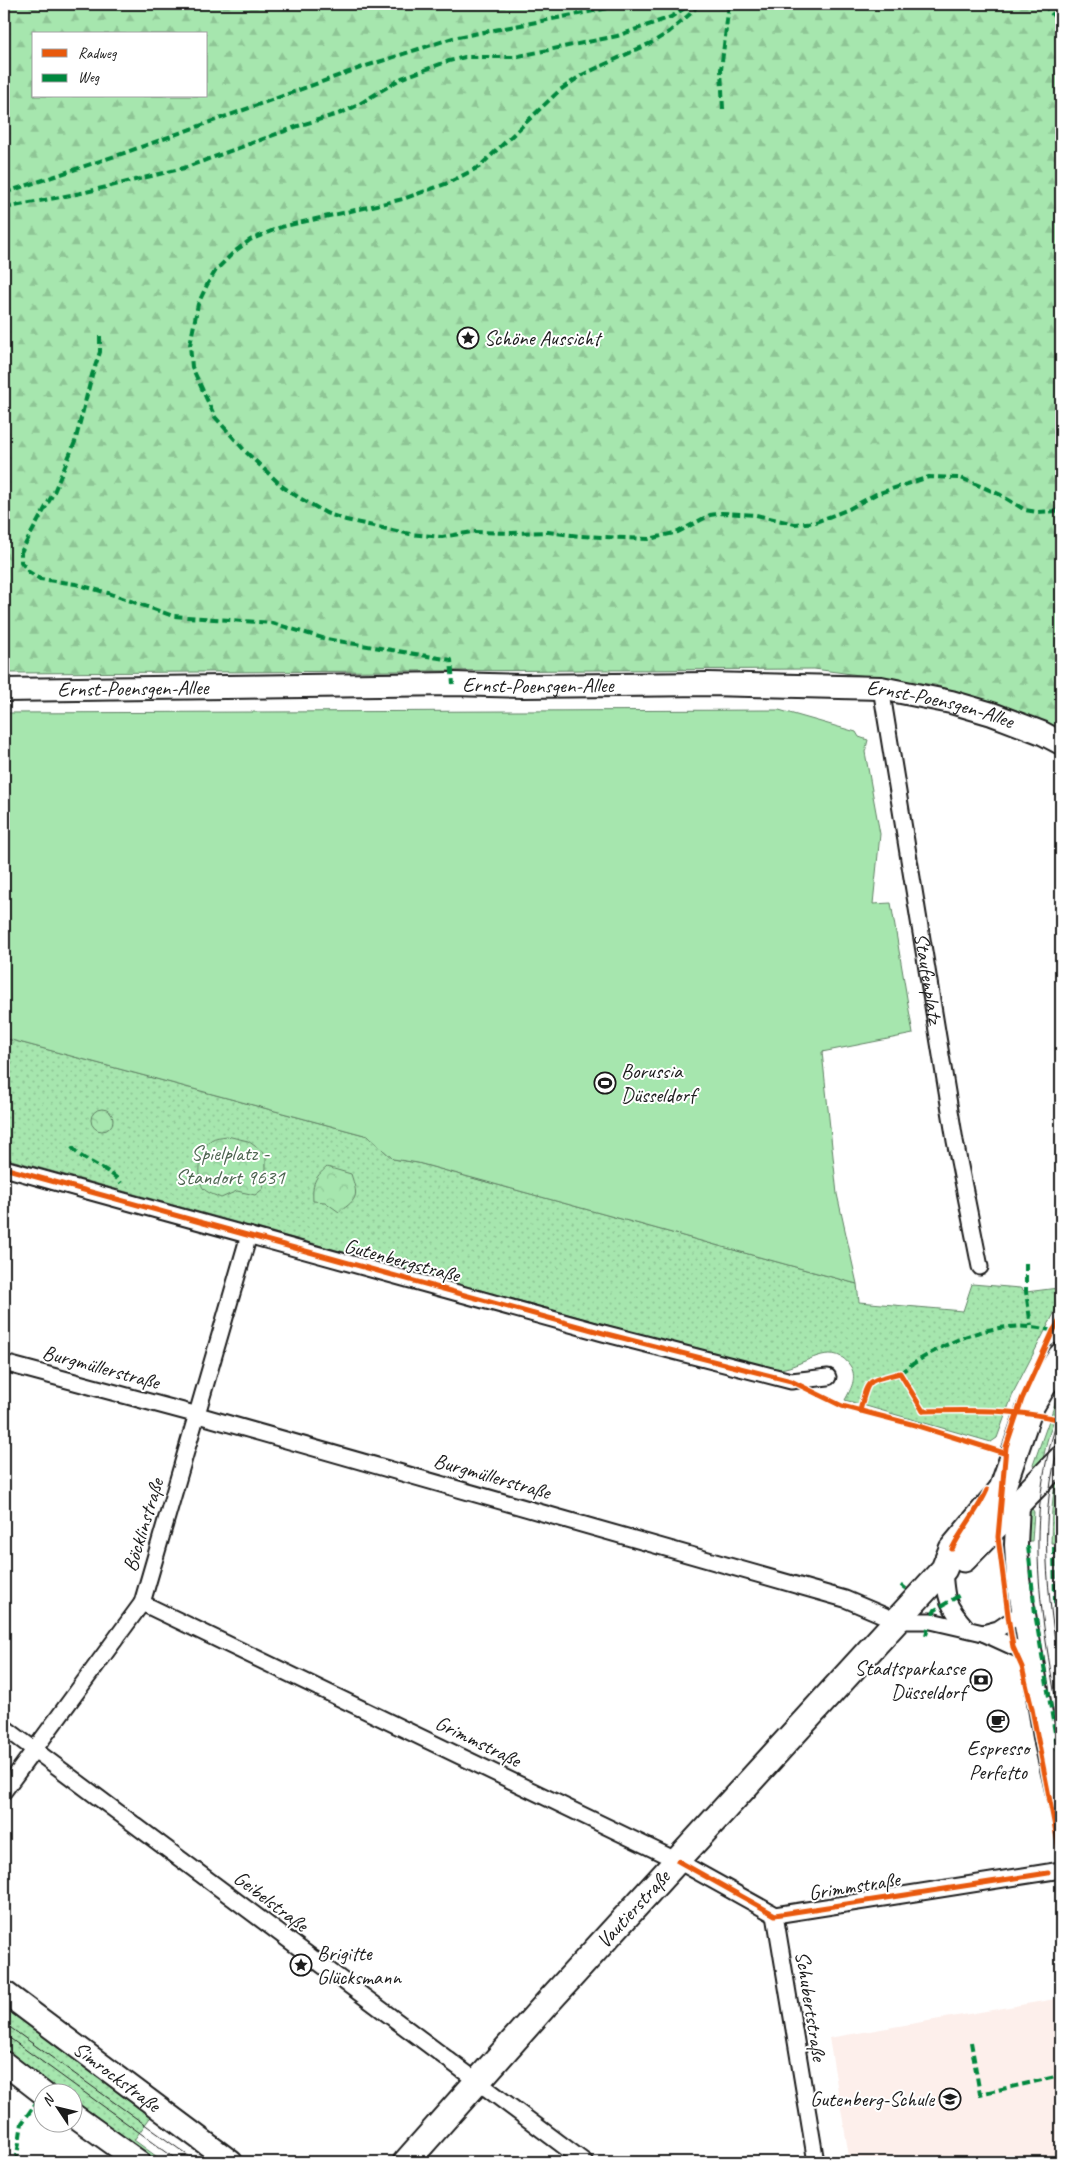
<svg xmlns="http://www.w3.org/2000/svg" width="1065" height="2166" viewBox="0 0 1065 2166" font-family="Caveat,sans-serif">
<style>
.built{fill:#fdefeb}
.grass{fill:url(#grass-dots);stroke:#618165}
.forest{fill:url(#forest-firs);stroke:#618165;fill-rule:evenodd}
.park{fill:url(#park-crowns);stroke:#618165}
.pitch{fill:#a6e6ae;stroke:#618165}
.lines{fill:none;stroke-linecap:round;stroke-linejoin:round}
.street-casing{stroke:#1c1c1c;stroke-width:19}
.secondary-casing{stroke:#1c1c1c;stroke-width:26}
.primary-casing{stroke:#1c1c1c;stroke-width:29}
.street{stroke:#fff;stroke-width:15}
.secondary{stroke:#fff;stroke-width:22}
.primary{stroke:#fff;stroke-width:25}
.tram{stroke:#1c1c1c;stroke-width:1}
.quiet{stroke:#00873e;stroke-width:4;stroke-dasharray:8 4;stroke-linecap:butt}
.cycleway-casing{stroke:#fff;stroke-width:8}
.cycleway{stroke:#e8590c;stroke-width:5}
.labels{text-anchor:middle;stroke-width:4;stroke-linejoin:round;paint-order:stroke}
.poi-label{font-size:21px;fill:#1c1c1c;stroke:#fff;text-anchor:start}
.street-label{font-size:21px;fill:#1c1c1c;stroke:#fff}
.park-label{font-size:21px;fill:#4c634f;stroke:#fff}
</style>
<defs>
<pattern id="grass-dots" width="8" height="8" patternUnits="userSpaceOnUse" patternTransform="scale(1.25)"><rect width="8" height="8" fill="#a6e6ae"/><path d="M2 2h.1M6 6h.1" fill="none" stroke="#8ec595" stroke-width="1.8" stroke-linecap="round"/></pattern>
<pattern id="forest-firs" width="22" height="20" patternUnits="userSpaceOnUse" patternTransform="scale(1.25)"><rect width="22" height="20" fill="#a6e6ae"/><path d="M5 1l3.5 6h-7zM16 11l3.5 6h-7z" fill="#8ec595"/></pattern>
<pattern id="park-crowns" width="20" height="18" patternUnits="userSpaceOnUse" patternTransform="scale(1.25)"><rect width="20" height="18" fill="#a6e6ae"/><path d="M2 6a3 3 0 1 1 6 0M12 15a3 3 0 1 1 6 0" fill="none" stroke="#8ec595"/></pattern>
</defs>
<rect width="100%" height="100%" fill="#fff"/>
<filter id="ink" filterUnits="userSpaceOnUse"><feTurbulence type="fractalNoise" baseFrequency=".02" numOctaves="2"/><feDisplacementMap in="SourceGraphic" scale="10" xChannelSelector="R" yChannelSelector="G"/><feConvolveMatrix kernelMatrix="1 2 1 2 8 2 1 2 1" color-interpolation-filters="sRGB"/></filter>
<g filter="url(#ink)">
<!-- built -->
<path class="built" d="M1061,1998v162l-15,2h-196l-21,-124z"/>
<!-- grass -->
<g class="grass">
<path d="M4,1038l364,98 25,23 25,4 439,121 2,18 104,9 9,-27 48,4 6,4 32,-4 3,1v11l-47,91 -17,47 -6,4 -146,-42c6,-11 12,-22 6,-33 -16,-26 -41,-6 -62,0 -6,2 -13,2 -19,3l-766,-212z"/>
<path d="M1061,1387v10l-14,44 -6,27 -5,1 -3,-4z"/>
<path d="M1061,1473v45l-3,26 -7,-1c1,-18 -1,-57 10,-70z"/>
<path d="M1031,1507l3,5 -2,29h-6l1,-31z"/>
<path d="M4,2005l148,110 -18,25 30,22c-22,0 -72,-43 -91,-58l-1,-10 -14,-1 -54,-40z"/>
</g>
<!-- forest -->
<path class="forest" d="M4,4h1057v725l-126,-44 -121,-16 -810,4zM34,34h172v62h-172z"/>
<!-- park -->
<g class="park">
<circle cx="102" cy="1120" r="11"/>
<path d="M227,1136l21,5 18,13v14l-3,21 -8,6 -18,-4 -16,7c-6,-3 -14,-5 -18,-10 -7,-10 -2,-41 8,-48 4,-3 11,-3 16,-4z"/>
<path d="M327,1167l24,7c7,22 8,24 -12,38l-14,-10 -12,-1c-1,-17 1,-23 14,-34z"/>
</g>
<!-- pitch -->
<path class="pitch" d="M779,710l77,22 3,5 9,3 -3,12 15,82 -7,70 18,-1 22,131 -91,18 15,142 20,90 -439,-121 -25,-4 -25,-23 -364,-98v-325z"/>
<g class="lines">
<!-- street casing -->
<g class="street-casing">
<g id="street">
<path id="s1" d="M881,688l74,453 25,126"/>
<path d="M4,1168l599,165 188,48 37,-4"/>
<path d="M4,1363l194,52 647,184 52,22h34l52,12 48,22"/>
<path d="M944,1569c2,31 2,35 23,59"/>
<path d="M142,1603l536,258 97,54 286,-45"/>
<path d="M983,1633l15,-4 25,-17"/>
<path d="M4,1727l581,435"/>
<path d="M4,1791l138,-188 107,-368"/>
<path d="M775,1915l41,247"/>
</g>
</g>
<!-- secondary casing -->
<g class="secondary-casing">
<g id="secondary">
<path id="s2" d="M4,690l449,-6 69,2 186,-2 173,4 70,14 41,12 50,19 19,10"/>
<path d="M1018,1505l-2,40 2,34 28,164 15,65"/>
<path id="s3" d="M4,1992l227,170"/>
<path d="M4,2063l40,31"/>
<path d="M72,2114l67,48"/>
</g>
</g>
<!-- primary casing -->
<g class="primary-casing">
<g id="primary">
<path d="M964,1559l97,-100"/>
<path id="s4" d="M406,2162l142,-160 396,-433 8,-20 50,-60 28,-81 31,-52"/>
</g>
</g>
<!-- street -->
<use href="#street" class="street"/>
<!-- secondary -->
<use href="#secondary" class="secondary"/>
<!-- primary -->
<use href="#primary" class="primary"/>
<!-- tram -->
<g class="tram">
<path d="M1061,1410c-40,111 -20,207 0,319"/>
<path d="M1061,1437c-24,81 -14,158 0,239"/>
<path d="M4,2023l193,139"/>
<path d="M4,2034l176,128"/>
</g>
<!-- quiet -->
<g class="quiet">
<path d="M699,4l-9,10 -21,18 -16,10 -71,33 -22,15 -81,77 -31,16 -45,16 -122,28 -31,13 -16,12 -18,18 -9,15 -9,19 -8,41 2,22 23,50 31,35 37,35 15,10 28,16 20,7 64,14 32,3 30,-5 40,1 36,-1 32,4 69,3 29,-7 32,-17 12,-2 34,2 39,9 21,-2 33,-13 27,-15 53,-17 32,1 38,16 26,16 12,2 24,-1"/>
<path d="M1043,4l18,20"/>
<path d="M723,109l-2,-39 8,-66"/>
<path d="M4,193l123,-41 233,-84 93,-30 177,-34"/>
<path d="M4,208l82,-16 98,-24 117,-43 40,-12 15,-7 46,-28 47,-17 16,-4h49l103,-21 54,-19 20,-13"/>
<path d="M100,336v16l-8,23 -17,67 -21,50 -33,60v10l8,10 11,7 36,5 32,9 65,23 99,7 54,16 125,21 2,24"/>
<path d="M72,1147c12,17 36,19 49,36"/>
<path d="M1026,1263v29l5,34"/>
<path d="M900,1373c44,-32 98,-57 153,-42"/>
<path d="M1028,1546l7,67 23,138"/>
<path d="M1054,1547l1,54 6,41"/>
<path d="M901,1585l5,4"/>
<path d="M933,1614l2,-4 25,-15"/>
<path d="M926,1635l2,-7"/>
<path d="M971,2042l9,52 80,-18"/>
<path d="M16,2162l6,-39 21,-30"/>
</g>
<!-- cycleway casing -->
<g class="cycleway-casing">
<g id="cycleway">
<path d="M4,1168l599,165 188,48 51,25 73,19 89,28"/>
<path d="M1061,1319l-8,12 -31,68 -16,48 -8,90 11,86 4,24 9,20 10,42 22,113 7,38v19"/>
<path d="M860,1411c8,-34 7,-29 40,-38l23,38"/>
<path d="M923,1411c47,-1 92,-2 138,9"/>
<path d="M952,1549c10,-21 26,-38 35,-59"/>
<path d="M678,1861l97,54 273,-42"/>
</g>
</g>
<!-- cycleway -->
<use href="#cycleway" class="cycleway"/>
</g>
</g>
<!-- icons -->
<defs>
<g id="sight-ring" transform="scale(1.125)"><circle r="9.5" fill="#fff" stroke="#1c1c1c" stroke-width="1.5"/><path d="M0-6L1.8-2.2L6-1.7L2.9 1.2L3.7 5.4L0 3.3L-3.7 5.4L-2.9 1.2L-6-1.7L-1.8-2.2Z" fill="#1c1c1c"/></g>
<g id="stadium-ring" transform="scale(1.125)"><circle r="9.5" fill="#fff" stroke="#1c1c1c" stroke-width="1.5"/><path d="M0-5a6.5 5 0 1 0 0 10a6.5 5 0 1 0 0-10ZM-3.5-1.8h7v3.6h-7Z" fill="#1c1c1c"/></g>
<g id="bank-ring" transform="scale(1.125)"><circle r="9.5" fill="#fff" stroke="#1c1c1c" stroke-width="1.5"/><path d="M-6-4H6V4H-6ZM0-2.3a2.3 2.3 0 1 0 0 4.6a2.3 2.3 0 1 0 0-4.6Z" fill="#1c1c1c"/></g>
<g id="cafe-ring" transform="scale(1.125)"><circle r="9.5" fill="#fff" stroke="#1c1c1c" stroke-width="1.5"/><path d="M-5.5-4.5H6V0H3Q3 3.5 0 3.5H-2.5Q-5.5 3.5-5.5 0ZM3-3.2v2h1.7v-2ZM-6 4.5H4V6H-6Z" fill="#1c1c1c"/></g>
<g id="school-ring" transform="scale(1.125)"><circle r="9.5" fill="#fff" stroke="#1c1c1c" stroke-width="1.5"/><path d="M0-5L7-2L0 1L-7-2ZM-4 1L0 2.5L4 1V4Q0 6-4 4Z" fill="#1c1c1c"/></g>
</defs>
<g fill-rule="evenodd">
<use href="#sight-ring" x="468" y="338"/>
<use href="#stadium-ring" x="605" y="1083"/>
<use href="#bank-ring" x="981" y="1680"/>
<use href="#cafe-ring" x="998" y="1721"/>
<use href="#sight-ring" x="301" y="1965"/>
<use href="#school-ring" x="950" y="2099"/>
</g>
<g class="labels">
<!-- poi labels -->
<g class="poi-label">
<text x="484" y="345">Schöne Aussicht</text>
<text x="621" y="1078">Borussia<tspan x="621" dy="24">Düsseldorf</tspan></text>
<text x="965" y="1675" text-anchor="end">Stadtsparkasse<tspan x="965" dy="24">Düsseldorf</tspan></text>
<text x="998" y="1755" text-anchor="middle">Espresso<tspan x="998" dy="24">Perfetto</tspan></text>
<text x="317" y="1960">Brigitte<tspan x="317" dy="24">Glücksmann</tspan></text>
<text x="934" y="2106" text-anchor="end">Gutenberg-Schule</text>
</g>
<!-- street labels -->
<g class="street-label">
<text dy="7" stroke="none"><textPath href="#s2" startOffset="534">Ernst-Poensgen-Allee</textPath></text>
<text dy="7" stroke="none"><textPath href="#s2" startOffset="129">Ernst-Poensgen-Allee</textPath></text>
<text dy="7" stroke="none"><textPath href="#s2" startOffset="938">Ernst-Poensgen-Allee</textPath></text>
<text dy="7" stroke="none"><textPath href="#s1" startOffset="294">Staufenplatz</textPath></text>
<text transform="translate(402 1260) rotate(15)" y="7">Gutenbergstraße</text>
<text transform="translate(101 1367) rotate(15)" y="7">Burgmüllerstraße</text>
<text transform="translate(492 1476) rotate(16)" y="7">Burgmüllerstraße</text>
<text transform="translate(143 1525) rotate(-73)" y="7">Böcklinstraße</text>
<text transform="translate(478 1741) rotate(26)" y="7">Grimmstraße</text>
<text transform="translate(854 1886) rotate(-9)" y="7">Grimmstraße</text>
<text transform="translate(271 1901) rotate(37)" y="7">Geibelstraße</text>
<text dy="7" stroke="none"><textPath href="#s4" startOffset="340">Vautierstraße</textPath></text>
<text transform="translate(811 2006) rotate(81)" y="7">Schubertstraße</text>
<text dy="7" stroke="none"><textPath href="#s3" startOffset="141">Simrockstraße</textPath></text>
</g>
<!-- park labels -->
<g class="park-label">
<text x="230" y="1160">Spielplatz -<tspan x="230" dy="24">Standort 9631</tspan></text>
</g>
</g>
<!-- margin -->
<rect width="1065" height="2166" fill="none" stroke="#fff" stroke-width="20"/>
<rect x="10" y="10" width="1045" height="2146" fill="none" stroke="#1c1c1c" stroke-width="2" filter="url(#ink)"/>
<!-- legend -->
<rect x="32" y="32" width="175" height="65" fill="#ffffff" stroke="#a4a4a4"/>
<rect x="42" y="49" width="25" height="8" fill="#e8590c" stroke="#a4a4a4"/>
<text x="78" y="58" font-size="15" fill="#1c1c1c">Radweg</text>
<rect x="42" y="74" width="25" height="8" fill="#00873e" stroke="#a4a4a4"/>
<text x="78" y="82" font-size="15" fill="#1c1c1c">Weg</text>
<!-- north arrow -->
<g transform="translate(58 2108) rotate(305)"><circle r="24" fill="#ffffff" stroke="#a4a4a4"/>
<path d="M0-4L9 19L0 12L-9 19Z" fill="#1c1c1c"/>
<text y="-8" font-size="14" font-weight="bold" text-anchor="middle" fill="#1c1c1c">N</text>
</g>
</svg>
